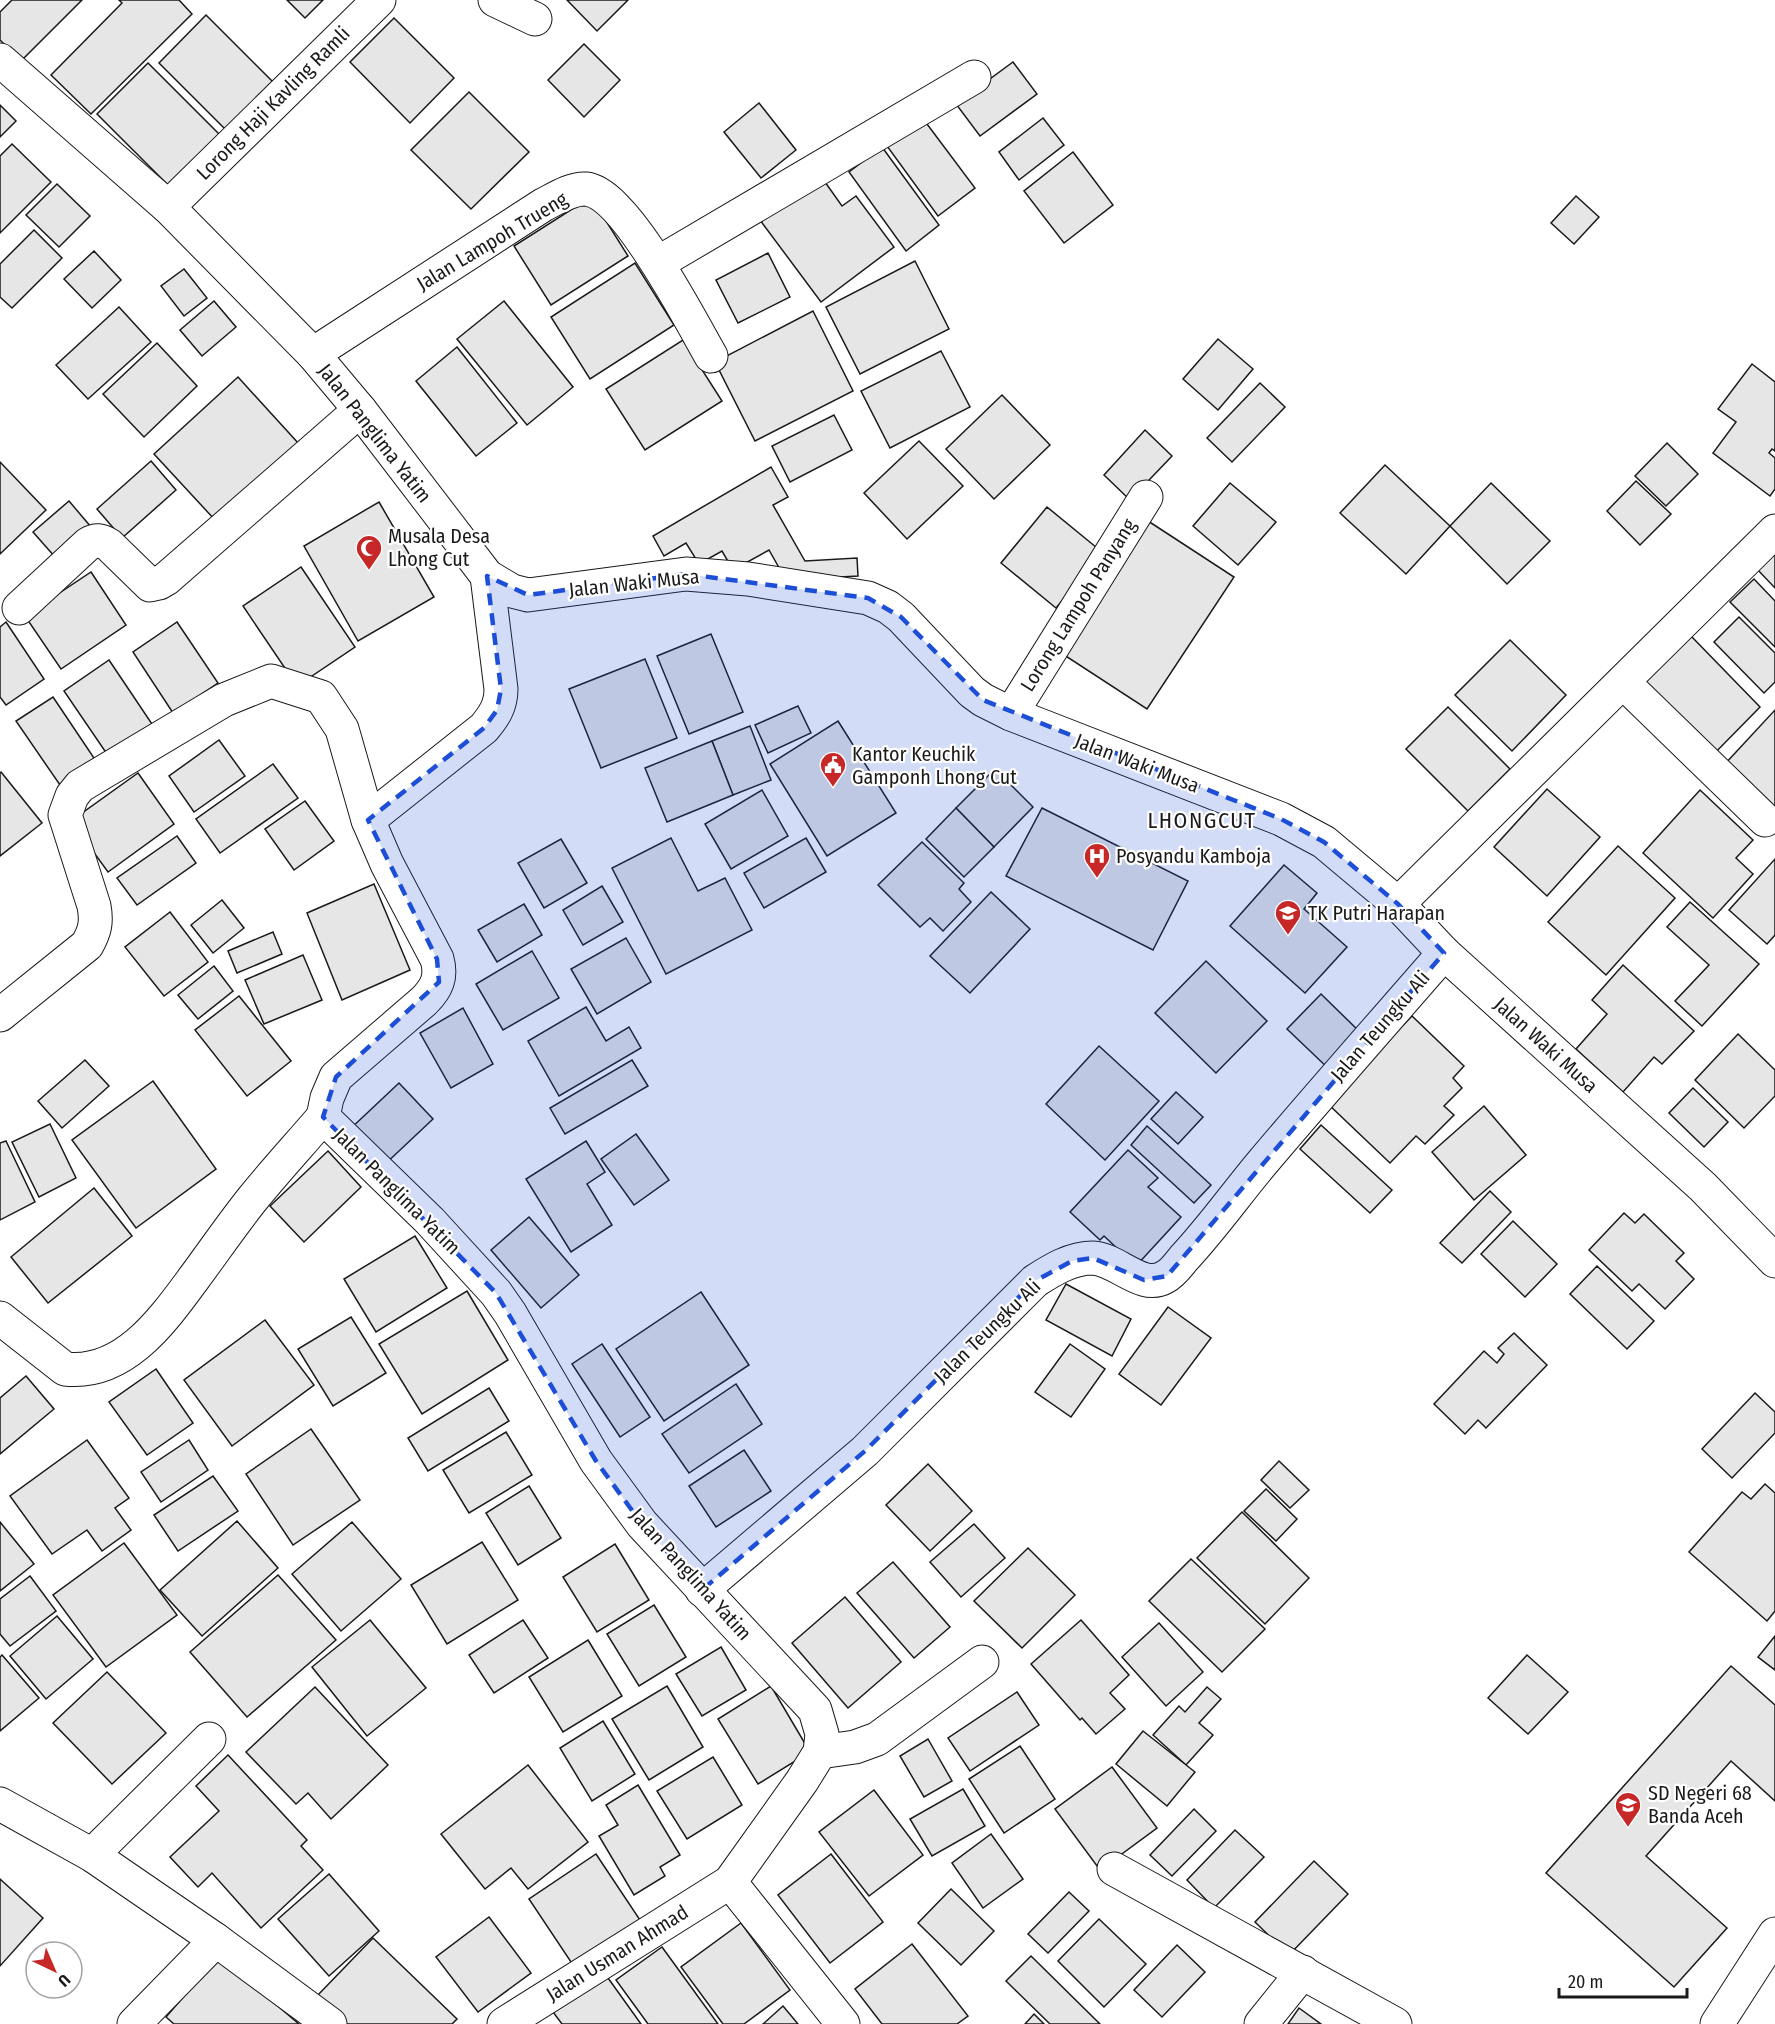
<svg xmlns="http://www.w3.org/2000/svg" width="1775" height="2024" viewBox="0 0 1775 2024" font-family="'Fira Sans Condensed',sans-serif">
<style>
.building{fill:#e6e6e6;stroke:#1a1a1a;stroke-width:1.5}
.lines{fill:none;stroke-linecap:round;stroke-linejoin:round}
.street-casing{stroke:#1a1a1a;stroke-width:35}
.street{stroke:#fff;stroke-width:33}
.marked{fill:#1d4ed8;fill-opacity:0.2;stroke:#1d4ed8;stroke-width:4.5;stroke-dasharray:12 8;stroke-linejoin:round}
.labels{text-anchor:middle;stroke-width:4.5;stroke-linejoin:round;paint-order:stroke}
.street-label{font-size:20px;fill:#1a1a1a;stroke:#fff}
.poi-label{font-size:20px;fill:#1a1a1a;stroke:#fff;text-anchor:start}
.quarter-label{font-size:22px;letter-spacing:1.5px;fill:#1a1a1a;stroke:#fff}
</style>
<rect width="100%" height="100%" fill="#fff"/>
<!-- building -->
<g class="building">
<path d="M12,0h70l-61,61 -21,-21v-28z"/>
<path d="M119,0h60l13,14 -101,100 -40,-39 71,-72z"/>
<path d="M287,0h36l-18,18z"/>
<path d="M567,0h61l-31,31z"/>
<path d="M206,15l67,67 -47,48 -67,-67z"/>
<path d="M394,18l60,60 -44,45 -60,-61z"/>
<path d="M584,44l36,36 -36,37 -36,-37z"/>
<path d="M1013,62l24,32 -57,42 -24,-32z"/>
<path d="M148,63l74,74 -51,51 -74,-74z"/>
<path d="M469,92l60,60 -58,57 -60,-59z"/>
<path d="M759,103l37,47 -35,28 -37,-46z"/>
<path d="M0,105l16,16 -16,16z"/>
<path d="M1043,118l21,27 -45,35 -20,-28z"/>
<path d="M924,120l51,68 -37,28 -51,-70z"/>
<path d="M12,144l39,38 -51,51v-77z"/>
<path d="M882,147l57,78 -33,26 -57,-79z"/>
<path d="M1073,152l40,53 -49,38 -40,-52z"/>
<path d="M820,175l22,31 14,-10 38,51 -73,55 -61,-82z"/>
<path d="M57,184l33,32 -31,31 -33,-32z"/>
<path d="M1576,196l23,21 -25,27 -23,-21z"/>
<path d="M591,197l37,59 -77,49 -37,-59z"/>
<path d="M34,230l28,28 -50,50 -12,-11v-33z"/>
<path d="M94,251l27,29 -29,28 -28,-29z"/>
<path d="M768,253l22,44 -52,26 -22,-43z"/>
<path d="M915,261l34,68 -89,45 -34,-67z"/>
<path d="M635,263l39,62 -84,54 -39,-62z"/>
<path d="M184,269l23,29 -23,18 -23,-30z"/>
<path d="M214,301l22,26 -34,29 -22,-26z"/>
<path d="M504,301l69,86 -46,38 -70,-86z"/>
<path d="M119,307l32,35 -63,57 -32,-34z"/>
<path d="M813,311l40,80 -98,50 -40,-79z"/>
<path d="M1218,339l35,30 -35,41 -35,-31z"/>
<path d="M683,340l39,61 -77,49 -39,-61z"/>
<path d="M157,343l40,43 -53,51 -41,-43z"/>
<path d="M457,347l60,76 -41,33 -60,-75z"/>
<path d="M941,351l29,56 -80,41 -29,-57z"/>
<path d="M1752,364l23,18v69l-3,-2 -3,4 6,5v31l-5,7 -57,-43 23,-31 -18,-13z"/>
<path d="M238,377l61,67 -84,76 -61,-66z"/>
<path d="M1260,383l25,24 -53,55 -25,-24z"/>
<path d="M1002,395l48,50 -56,54 -48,-50z"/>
<path d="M834,415l18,35 -62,32 -18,-36z"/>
<path d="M1145,430l27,26 -42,44 -26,-25z"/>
<path d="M919,441l44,45 -56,53 -43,-46z"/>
<path d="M1667,443l31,31 -32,32 -31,-30z"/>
<path d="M151,461l25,29 -54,48 -25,-29z"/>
<path d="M0,462l46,48 -46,44z"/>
<path d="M1385,465l65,61 -44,48 -66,-61z"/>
<path d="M771,467l17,30 -15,8 32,56 52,-3 1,18 -72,4 -17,-30 -36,20 -11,-19 -23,13 -13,-21 -22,13 -11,-20z"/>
<path d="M1636,481l35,33 -31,31 -33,-34z"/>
<path d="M1230,483l46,39 -38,43 -45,-39z"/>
<path d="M1491,483l59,58 -43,43 -57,-58z"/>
<path d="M69,501l22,26 -36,30 -22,-25z"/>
<path d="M379,502l55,95 -76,44 -54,-95z"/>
<path d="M1047,507l55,45 -46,56 -55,-45z"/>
<path d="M1145,519l89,58 -87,132 -89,-58z"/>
<path d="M1775,551v37l-18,-19z"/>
<path d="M301,567l54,80 -58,39 -54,-80z"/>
<path d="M91,572l35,53 -65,44 -36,-53z"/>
<path d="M1754,579l21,22v46l-45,-45z"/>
<path d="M1739,617l36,36v29l-11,11 -50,-51z"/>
<path d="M6,622l38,57 -38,26 -6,-8v-70z"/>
<path d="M177,622l41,61 -45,30 -40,-61z"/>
<path d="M711,634l32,78 -54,22 -32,-78z"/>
<path d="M1691,636l69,71 -51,52 -70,-72z"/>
<path d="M1510,640l56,55 -54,56 -57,-56z"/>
<path d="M645,659l32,79 -76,30 -32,-79z"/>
<path d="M109,660l45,67 -45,30 -45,-66z"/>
<path d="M53,697l43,64 -36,24 -44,-64z"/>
<path d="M798,706l13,27 -43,20 -13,-28z"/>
<path d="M1448,707l62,62 -42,42 -62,-62z"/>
<path d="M1775,710v99l-51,-44z"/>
<path d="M838,721l58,92 -69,43 -57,-92z"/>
<path d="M750,726l21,54 -38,15 -21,-54z"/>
<path d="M219,740l26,36 -51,36 -25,-36z"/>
<path d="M712,741l21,54 -66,27 -22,-54z"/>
<path d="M273,764l25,34 -78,55 -24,-34z"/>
<path d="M995,769l38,38 -39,40 -38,-39z"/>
<path d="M1,772l41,51 -42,33v-83z"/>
<path d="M138,773l36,51 -66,48 -37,-51z"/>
<path d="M1547,789l53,48 -53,59 -53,-49z"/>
<path d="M762,790l26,46 -57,33 -26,-45z"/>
<path d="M1700,790l53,50 -17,18 17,16 -40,44 -70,-65z"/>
<path d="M305,801l29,40 -40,29 -29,-41z"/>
<path d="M956,808l38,39 -30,30 -38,-38z"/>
<path d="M1042,808l146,73 -35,69 -147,-74z"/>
<path d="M177,836l19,27 -59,42 -20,-27z"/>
<path d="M671,838l27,53 27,-13 27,52 -86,44 -54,-106z"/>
<path d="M806,838l20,34 -62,36 -20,-35z"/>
<path d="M561,839l26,44 -43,25 -26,-45z"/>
<path d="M922,842l42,41 -5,6 12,13 -28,29 -13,-13 -10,9 -42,-42z"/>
<path d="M1618,846l57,52 -69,77 -58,-53z"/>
<path d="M1775,859v76l-8,9 -38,-34z"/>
<path d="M1284,865l33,28 -13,16 43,38 -42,46 -75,-67z"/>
<path d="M374,884l36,86 -68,30 -35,-87z"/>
<path d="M602,886l21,36 -40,23 -20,-35z"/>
<path d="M991,892l39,37 -60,64 -40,-37z"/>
<path d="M222,900l22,28 -31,25 -22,-28z"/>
<path d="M1690,902l69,62 -57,62 -27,-25 34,-36 -42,-38z"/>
<path d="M524,904l18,31 -45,27 -19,-32z"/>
<path d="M170,912l38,50 -44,34 -39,-49z"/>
<path d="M273,932l9,22 -45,19 -9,-22z"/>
<path d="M626,938l25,44 -54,32 -26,-45z"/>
<path d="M532,951l27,47 -56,32 -27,-46z"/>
<path d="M303,955l19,45 -58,24 -19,-44z"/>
<path d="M1206,961l61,60 -51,52 -61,-60z"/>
<path d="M1623,965l71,66 -32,33 -8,-7 -31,35 -47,-43 31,-35 -15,-14z"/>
<path d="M214,966l19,25 -35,28 -20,-24z"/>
<path d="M1321,994l43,42 -33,35 -44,-42z"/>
<path d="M239,996l52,65 -44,35 -52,-66z"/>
<path d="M586,1007l20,34 23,-14 12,21 -82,48 -31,-55z"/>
<path d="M463,1008l30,56 -42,24 -31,-55z"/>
<path d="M1412,1016l52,50 -11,12 9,10 -18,18 10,9 -29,29 -9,-8 -26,27 -63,-60z"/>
<path d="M1738,1034l37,36v26l-31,32 -49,-48z"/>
<path d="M1099,1046l60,55 -54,59 -59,-56z"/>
<path d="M85,1060l24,26 -47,42 -24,-27z"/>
<path d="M632,1060l16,26 -83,48 -15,-26z"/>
<path d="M153,1081l63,88 -80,59 -64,-88z"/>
<path d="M399,1083l34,36 -51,48 -34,-36z"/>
<path d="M1693,1088l35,34 -24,25 -35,-34z"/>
<path d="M1176,1092l27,25 -25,27 -27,-25z"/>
<path d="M1484,1106l42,49 -52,45 -42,-48z"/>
<path d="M50,1124l26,54 -37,19 -27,-55z"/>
<path d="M1321,1125l71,65 -22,23 -70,-64z"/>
<path d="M1147,1126l64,59 -17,18 -63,-58z"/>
<path d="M636,1134l33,46 -35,25 -33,-46z"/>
<path d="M6,1141l29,61 -35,18v-77z"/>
<path d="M586,1141l19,31 -18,12 25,41 -41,27 -45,-73z"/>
<path d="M1128,1150l30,28 -10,9 33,30 -45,49 -32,-30 -4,4 -30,-28z"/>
<path d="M328,1151l33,36 -57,55 -34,-36z"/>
<path d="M94,1188l38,48 -84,67 -37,-46z"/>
<path d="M1490,1191l21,21 -49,51 -22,-20z"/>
<path d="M1624,1213l11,10 9,-9 40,39 -8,8 18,18 -29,30 -26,-25 -7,7 -43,-41z"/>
<path d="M529,1217l50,58 -38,33 -50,-58z"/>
<path d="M1513,1221l44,43 -32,33 -44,-43z"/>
<path d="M415,1236l32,52 -71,44 -32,-53z"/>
<path d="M1597,1266l57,55 -27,28 -57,-55z"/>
<path d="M1066,1284l65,35 -19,37 -66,-36z"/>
<path d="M467,1291l41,69 -86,54 -43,-70z"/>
<path d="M701,1292l48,73 -85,56 -48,-72z"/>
<path d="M1168,1307l43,31 -50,67 -42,-31z"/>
<path d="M351,1317l35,56 -53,33 -35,-57z"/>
<path d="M265,1320l49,65 -82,61 -48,-66z"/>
<path d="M1514,1333l33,32 -61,63 -8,-8 -13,14 -31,-30 50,-53 13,12 7,-9 -6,-6z"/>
<path d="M602,1344l48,73 -30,20 -48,-73z"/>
<path d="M1070,1344l35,25 -34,48 -36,-25z"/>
<path d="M156,1369l37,54 -46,32 -38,-53z"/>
<path d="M26,1376l28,33 -54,45v-56z"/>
<path d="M736,1384l26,40 -73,49 -27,-39z"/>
<path d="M489,1388l20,33 -81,50 -20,-33z"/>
<path d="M1755,1393l20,19v21l-43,45 -30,-29z"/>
<path d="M311,1429l49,71 -67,45 -47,-71z"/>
<path d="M506,1432l26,43 -63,38 -26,-43z"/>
<path d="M87,1440l42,58 -14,10 16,22 -29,21 -15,-21 -35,24 -42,-58z"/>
<path d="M189,1440l19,30 -47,32 -20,-30z"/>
<path d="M744,1450l27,41 -55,36 -27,-41z"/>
<path d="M1279,1461l30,29 -19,18 -29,-28z"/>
<path d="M928,1464l44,47 -42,40 -44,-46z"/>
<path d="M213,1476l25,35 -60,40 -24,-36z"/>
<path d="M1765,1484l10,9v118l-8,10 -78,-69 53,-60 9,7z"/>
<path d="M529,1486l32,52 -43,27 -32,-52z"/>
<path d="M1266,1489l31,30 -21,22 -32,-30z"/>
<path d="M1242,1512l67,66 -44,46 -68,-66z"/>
<path d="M237,1521l41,47 -76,68 -42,-46z"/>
<path d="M0,1522l34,42 -34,27z"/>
<path d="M352,1522l49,57 -60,52 -49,-57z"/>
<path d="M974,1524l31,34 -44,39 -31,-35z"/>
<path d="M482,1542l36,58 -71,44 -36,-59z"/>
<path d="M124,1543l53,72 -71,52 -53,-72z"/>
<path d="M615,1544l34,56 -52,32 -34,-55z"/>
<path d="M1028,1548l47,47 -53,53 -48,-47z"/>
<path d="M1191,1559l74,70 -43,43 -73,-71z"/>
<path d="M893,1562l57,65 -36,31 -57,-65z"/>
<path d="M278,1575l58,65 -89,77 -57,-65z"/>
<path d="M30,1576l26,35 -46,35 -10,-12v-35z"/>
<path d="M845,1597l56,65 -53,46 -56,-65z"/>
<path d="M654,1605l32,52 -47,29 -32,-52z"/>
<path d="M57,1616l36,43 -47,40 -36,-43z"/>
<path d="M370,1620l56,68 -59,48 -55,-69z"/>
<path d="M523,1620l25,38 -54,35 -25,-38z"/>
<path d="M1081,1620l48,55 -19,18 15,16 -29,25 -14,-16 -2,2 -49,-56z"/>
<path d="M1159,1623l44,49 -37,34 -44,-49z"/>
<path d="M1775,1636v34l-17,-13z"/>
<path d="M588,1640l34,56 -59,36 -34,-55z"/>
<path d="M721,1647l25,43 -44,26 -26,-42z"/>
<path d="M2,1655l37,43 -39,33v-74z"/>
<path d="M1527,1655l41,37 -40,42 -40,-36z"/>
<path d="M1731,1666l44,39v96l-44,-40 -85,95 81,72 -53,59 -128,-114z"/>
<path d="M107,1672l59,61 -54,51 -59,-61z"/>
<path d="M667,1686l36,61 -54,33 -37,-61z"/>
<path d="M771,1686l39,66 -52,32 -40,-65z"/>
<path d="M315,1687l73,78 -57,54 -23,-26 -12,11 -50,-52z"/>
<path d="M1207,1687l14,12 -22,24 14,12 -27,30 -33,-30 26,-29 6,6z"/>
<path d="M1017,1692l22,33 -69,46 -22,-33z"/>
<path d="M603,1721l32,53 -43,27 -32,-53z"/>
<path d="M1143,1731l52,41 -28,34 -51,-42z"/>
<path d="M928,1739l24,42 -28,16 -24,-41z"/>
<path d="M1020,1746l35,53 -51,34 -35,-54z"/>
<path d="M228,1755l79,85 -6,6 22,24 -62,58 -49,-55 -14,14 -28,-30 49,-46 -23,-25z"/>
<path d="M713,1757l29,48 -55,34 -30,-48z"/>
<path d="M528,1765l60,77 -60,47 -17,-21 -26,21 -44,-55z"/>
<path d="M1112,1767l45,61 -57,42 -45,-61z"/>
<path d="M638,1785l42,70 -20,12 5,9 -31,19 -35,-59 19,-11 -12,-20z"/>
<path d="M963,1789l22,37 -53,30 -22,-37z"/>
<path d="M874,1790l49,65 -54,41 -50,-64z"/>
<path d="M1194,1809l22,22 -44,45 -22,-21z"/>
<path d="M1235,1830l29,27 -50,51 -27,-28z"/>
<path d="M991,1834l32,45 -40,29 -31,-45z"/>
<path d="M596,1854l44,66 -67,45 -44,-66z"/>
<path d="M831,1854l52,68 -53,41 -52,-68z"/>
<path d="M1314,1861l34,33 -59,61 -34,-33z"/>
<path d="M329,1874l50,57 -50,45 -51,-57z"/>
<path d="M0,1879l43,39 -43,48z"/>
<path d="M951,1889l43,42 -33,34 -43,-42z"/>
<path d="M1069,1892l20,19 -41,42 -20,-19z"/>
<path d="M489,1917l42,56 -53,39 -42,-55z"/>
<path d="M1099,1919l47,45 -42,43 -46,-46z"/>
<path d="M741,1923l49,67 -46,34h-21l-42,-57z"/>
<path d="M373,1938l84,81 -5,5h-107l-28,-28z"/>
<path d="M912,1944l56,72 -11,8h-75l-27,-35z"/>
<path d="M1177,1945l28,27 -43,45 -28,-27z"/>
<path d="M662,1947l56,77h-70l-32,-44z"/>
<path d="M219,1956l80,68h-125l-8,-7z"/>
<path d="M1031,1956l69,68h-50l-44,-43z"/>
<path d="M603,1971l38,53h-79l-12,-16z"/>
<path d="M783,2006l15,18h-35z"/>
<path d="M1299,2008l22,16h-33z"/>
<path d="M1034,2014l10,10h-19z"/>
</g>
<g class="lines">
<!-- street casing -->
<g class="street-casing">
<g id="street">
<path d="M495,0l40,19"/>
<path d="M0,60l168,147 145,147 47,56 127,166 14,113c0,17 -7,27 -17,39l-116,92 19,44 50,95c5,18 0,29 -13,42l-88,76 -9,21 -4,19"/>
<path d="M168,207l211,-207"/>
<path d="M658,263l316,-186"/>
<path d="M313,354l230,-149c12,-6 28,-17 43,-16 39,4 105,132 125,167"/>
<path d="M487,576l25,15 16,4 158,-21 62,5 120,19 20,9 13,10 71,75 11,8 28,14 270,105 43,23 74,62 46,49 259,234 72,74"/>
<path d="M19,608l69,-64c8,-5 13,-4 21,1l41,40 9,-2 7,-4 194,-169"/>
<path d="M1623,682l142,138"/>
<path d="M1011,714l135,-217"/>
<path d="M1398,904l377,-373"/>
<path d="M0,1015l87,-70c8,-14 10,-23 7,-39l-29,-91 7,-19 8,-10 144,-86 47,-19 50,16 21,32 26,91"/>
<path d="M323,1117l107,104 66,72 14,20 86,148 46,63 173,186 7,24 -2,18 -18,29 -72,101 -226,142"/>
<path d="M0,1318l65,51c59,7 98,-49 129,-91 20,-27 39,-55 60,-81 22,-27 46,-53 69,-80"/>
<path d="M702,1590l163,-139 170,-170c17,-11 36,-23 58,-23 24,1 49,33 72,19 8,-4 14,-13 19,-19 28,-30 52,-64 78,-95 60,-71 122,-141 182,-210"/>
<path d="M820,1752l35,-5 22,-8 105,-77"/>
<path d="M0,1804l92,51 124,85 -82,84"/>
<path d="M92,1855l117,-116"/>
<path d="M1114,1869l281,155"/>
<path d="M730,1882l113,142"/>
<path d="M216,1940l114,84"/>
<path d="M1261,2024l42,-52"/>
<path d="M1717,2024l58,-90"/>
</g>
</g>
<!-- street -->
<use href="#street" class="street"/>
</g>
<!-- marked area -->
<path class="marked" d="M686,574l182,24 33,19 82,83 298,119 43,23 74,62 46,49 -277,323 -23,4 -51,-22 -21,3 -37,20 -170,170 -163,139 -60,-66 -46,-63 -100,-168 -173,-176 13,-40 103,-95 -2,-23 -69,-139 116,-92 13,-18 4,-21 -14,-113 41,19z"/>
<!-- icons -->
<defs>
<g id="mosque-pin" transform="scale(1.35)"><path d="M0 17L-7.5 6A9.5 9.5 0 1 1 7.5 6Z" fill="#c62828" stroke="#fff"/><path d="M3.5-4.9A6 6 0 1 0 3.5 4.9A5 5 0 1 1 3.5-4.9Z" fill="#fff"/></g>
<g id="civic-pin" transform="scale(1.35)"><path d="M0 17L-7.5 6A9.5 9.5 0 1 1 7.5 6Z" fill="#c62828" stroke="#fff"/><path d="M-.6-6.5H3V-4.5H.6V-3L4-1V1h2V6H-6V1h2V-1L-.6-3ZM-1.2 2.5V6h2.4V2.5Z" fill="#fff"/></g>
<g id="hospital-pin" transform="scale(1.35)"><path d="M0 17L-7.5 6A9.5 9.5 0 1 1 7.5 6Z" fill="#c62828" stroke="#fff"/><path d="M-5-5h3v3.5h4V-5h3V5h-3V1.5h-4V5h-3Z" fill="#fff"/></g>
<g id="school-pin" transform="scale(1.35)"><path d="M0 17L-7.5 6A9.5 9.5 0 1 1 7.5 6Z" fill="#c62828" stroke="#fff"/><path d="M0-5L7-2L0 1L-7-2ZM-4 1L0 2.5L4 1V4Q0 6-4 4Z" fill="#fff"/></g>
</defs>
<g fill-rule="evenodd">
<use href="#mosque-pin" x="369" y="548"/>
<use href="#civic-pin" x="833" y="765"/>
<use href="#hospital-pin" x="1097" y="856"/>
<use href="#school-pin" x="1288" y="913"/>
<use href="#school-pin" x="1628" y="1805"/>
</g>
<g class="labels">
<!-- street labels -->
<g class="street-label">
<text transform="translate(273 103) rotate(-45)" y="7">Lorong Haji Kavling Ramli</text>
<text transform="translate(492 241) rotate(-31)" y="7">Jalan Lampoh Trueng</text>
<text transform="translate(375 433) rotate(52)" y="7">Jalan Panglima Yatim</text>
<text transform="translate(634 583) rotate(-6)" y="7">Jalan Waki Musa</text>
<text transform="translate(1078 605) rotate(-58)" y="7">Lorong Lampoh Panyang</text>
<text transform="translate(1137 763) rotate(21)" y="7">Jalan Waki Musa</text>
<text transform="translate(1380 1026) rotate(-49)" y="7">Jalan Teungku Ali</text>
<text transform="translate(1546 1045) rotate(42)" y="7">Jalan Waki Musa</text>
<text transform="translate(397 1191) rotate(45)" y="7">Jalan Panglima Yatim</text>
<text transform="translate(987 1331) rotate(-44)" y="7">Jalan Teungku Ali</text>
<text transform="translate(691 1574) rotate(48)" y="7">Jalan Panglima Yatim</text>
<text transform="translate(617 1953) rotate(-32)" y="7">Jalan Usman Ahmad</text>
</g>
<!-- poi labels -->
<g class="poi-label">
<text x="388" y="543">Musala Desa<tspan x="388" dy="23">Lhong Cut</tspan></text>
<text x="852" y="761">Kantor Keuchik<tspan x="852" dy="23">Gamponh Lhong Cut</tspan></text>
<text x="1116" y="863">Posyandu Kamboja</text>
<text x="1308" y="920">TK Putri Harapan</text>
<text x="1648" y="1800">SD Negeri 68<tspan x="1648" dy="23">Banda Aceh</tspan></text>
</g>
<!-- quarter labels -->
<g class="quarter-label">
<text x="1202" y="828">LHONGCUT</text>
</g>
</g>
<!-- north arrow -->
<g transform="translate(54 1970) rotate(136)"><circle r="28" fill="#ffffff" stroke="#a3a3a3" stroke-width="1.5"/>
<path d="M0-4.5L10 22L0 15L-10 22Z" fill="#c62828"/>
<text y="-9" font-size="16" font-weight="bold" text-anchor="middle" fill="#1a1a1a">U</text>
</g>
<!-- scale -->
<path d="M1559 1988v9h128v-9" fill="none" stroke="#1a1a1a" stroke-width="3"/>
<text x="1568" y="1988" font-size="18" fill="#1a1a1a" stroke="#ffffff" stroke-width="4.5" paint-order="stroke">20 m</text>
</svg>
